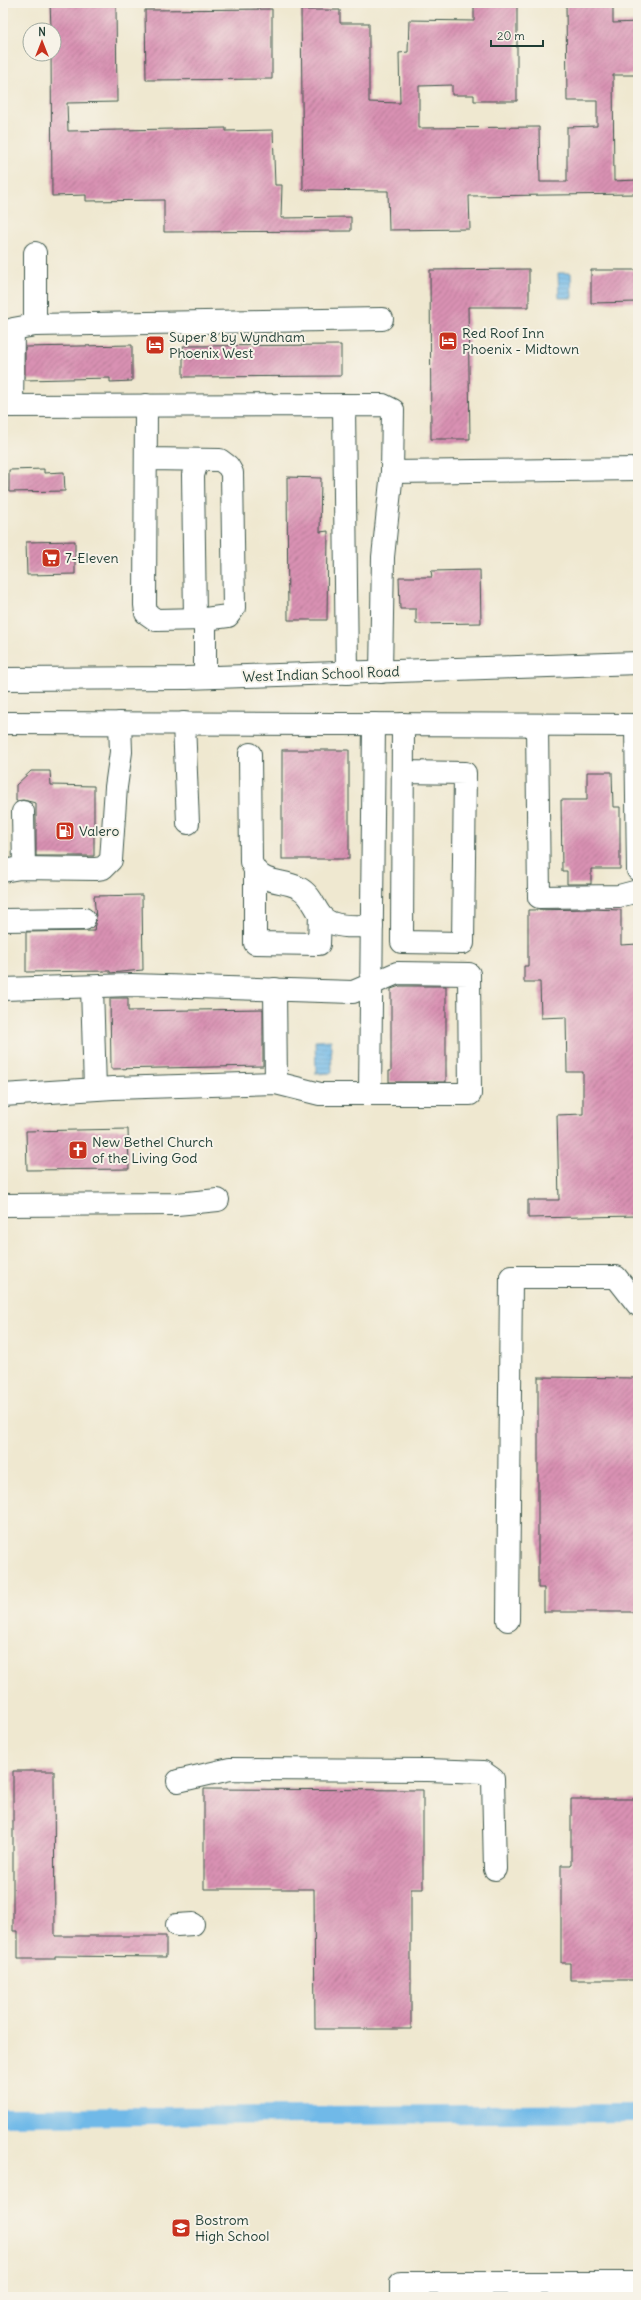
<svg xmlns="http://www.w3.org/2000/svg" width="641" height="2300" viewBox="0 0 641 2300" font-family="Delius,sans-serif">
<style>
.water{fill:url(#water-rules);stroke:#477b8e}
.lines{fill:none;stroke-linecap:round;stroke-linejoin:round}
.canal{stroke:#6fb9e8;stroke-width:18}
.building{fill:url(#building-hatch)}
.minor-casing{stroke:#3e574b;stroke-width:24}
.major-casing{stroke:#3e574b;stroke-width:24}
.minor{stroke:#fff;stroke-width:22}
.major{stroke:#fff;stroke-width:22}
.labels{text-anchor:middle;stroke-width:4;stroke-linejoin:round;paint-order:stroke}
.poi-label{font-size:14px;fill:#1f3d34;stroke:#f7f3e8;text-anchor:start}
.street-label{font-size:14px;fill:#1f3d34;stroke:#f7f3e8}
</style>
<defs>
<pattern id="water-rules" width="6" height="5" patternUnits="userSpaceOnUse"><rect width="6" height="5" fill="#6fb9e8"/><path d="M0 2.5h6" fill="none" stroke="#5b98bd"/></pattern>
<pattern id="building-hatch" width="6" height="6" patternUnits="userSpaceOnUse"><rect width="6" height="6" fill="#d991b3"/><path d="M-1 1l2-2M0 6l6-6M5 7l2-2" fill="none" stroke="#af7892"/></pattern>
</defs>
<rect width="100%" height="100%" fill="#f7f3e8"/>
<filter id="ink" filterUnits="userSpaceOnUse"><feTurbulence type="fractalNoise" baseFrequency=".025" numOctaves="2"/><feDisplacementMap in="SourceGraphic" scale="8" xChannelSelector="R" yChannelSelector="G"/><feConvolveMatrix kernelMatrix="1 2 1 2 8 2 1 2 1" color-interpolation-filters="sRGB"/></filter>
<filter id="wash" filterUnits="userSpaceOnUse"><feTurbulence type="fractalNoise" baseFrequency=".012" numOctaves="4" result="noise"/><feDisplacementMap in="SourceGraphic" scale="16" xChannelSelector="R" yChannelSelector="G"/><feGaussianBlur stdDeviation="0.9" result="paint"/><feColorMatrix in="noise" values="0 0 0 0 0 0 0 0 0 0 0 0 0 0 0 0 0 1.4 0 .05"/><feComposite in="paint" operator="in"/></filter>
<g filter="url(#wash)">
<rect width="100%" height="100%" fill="#efe8d0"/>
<!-- water -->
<g class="water">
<path d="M558,273h13l1,25h-13z"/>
<path d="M331,1040l1,33 -16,1 -1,-33z"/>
</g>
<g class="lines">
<!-- canal -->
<path class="canal" d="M3,2117l635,-4"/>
</g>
<g id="blocks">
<!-- building -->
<g class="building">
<path d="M50,3h14v2h52l1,97 -50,1 1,28 158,-3v3l47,-1 2,55h7l-1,33 70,-1v14l-187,1v-32l-78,1v-6l-34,1 -1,-142h3v-26h-3z"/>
<path d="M474,3h43v98h-43v-6h-22v-10l-33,1v42l120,-1 1,55h27v-55l30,-1v-25h-30l-1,-98h47v20l25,-1v53h-25l1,106 23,-1v14l-168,2 1,33 -81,1 -1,-39 -85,-1 -2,-180h39v13h29v79l31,1 -1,-50 9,-1 1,-32 65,1z"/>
<path d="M272,9v70l-126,1 -1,-70z"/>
<path d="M529,269v38h-61l2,132h-39l-1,-169z"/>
<path d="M591,270h47v32l-47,1z"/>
<path d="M132,345v36l-22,1v-4l-85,2v-33z"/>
<path d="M341,345v31l-158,1v-31z"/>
<path d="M44,469v4l20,-1 1,19 -56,1v-22z"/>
<path d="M287,477l34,1 -1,54 8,-1 -1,89h-39z"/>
<path d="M75,541v33l-48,1 -1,-33z"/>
<path d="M480,570l1,53 -65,1v-15h-16l-1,-32h33l-1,-6z"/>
<rect x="282" y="750" width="67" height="109"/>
<path d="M31,771h19l1,14 43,1v70h-58v-53l-13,-3 -7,1v-16z"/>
<path d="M587,772h25l1,35h7v62h-29v15h-24v-13h-5l-1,-71h26z"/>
<path d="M142,895l1,75 -33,3v-2l-84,1v-40l68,-1 2,-13 -2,-22z"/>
<path d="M591,909l30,1v35l17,-1v272l-110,2v-18h31l-2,-85 26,-1v-42h-16l-1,-55 -25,1 -1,-36h-16v-16h4v-56z"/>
<path d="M400,986h46v96h-57v-11h2v-82z"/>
<path d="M110,998h18v13l135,-2v57l-152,3z"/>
<path d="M128,1129l1,40 -102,1 -1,-39z"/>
<path d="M538,1377l100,1v234h-94v-24h-6z"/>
<path d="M13,1771h41l1,165h111v21l-111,-1v3h-37v-28h-5z"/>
<path d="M204,1789l219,1v99h-12v140h-96l-1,-140h-110z"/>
<path d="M571,1799h67v181h-68v-17h-9v-98h10z"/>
</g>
</g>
</g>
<g filter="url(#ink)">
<use href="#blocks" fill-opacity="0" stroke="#3e574b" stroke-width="1"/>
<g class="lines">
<!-- minor casing -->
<g class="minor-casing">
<g id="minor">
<path d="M35,253v72"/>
<path d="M344,405l3,268"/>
<path d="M3,406l380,-1 10,5 -1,62 246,-3"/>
<path d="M12,406l1,-77 22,-4 347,-6"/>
<path d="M146,459l74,1 8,6 4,7 2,135 -6,8 -23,3 -49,1 -10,-7 -1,-8 1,-200"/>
<path d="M195,619l-2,-144 5,-15"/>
<path d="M205,619v58"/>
<path d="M381,672l2,-115 9,-85"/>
<path d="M184,723l4,100"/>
<path d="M403,724l-1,218 61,1 2,-170 -62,-1"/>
<path d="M537,725l2,172 80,-1 19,-5"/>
<path d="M636,725l2,145"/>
<path d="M250,754l1,108c10,24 29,16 48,26 17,9 16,30 33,35 12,5 28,3 40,3"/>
<path d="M23,812l1,56"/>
<path d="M3,871l17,-3 76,1 7,-1 8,-8 5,-73 5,-35 -1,-29"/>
<path d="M255,872v71l64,1 1,-29"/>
<path d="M3,920l81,-1"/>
<path d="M92,987l3,102"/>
<path d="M3,989l129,-4 221,7 44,-19 72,1 1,120h-150l-44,-11 -163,5 -110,7"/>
<path d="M275,989l1,94"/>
<path d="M370,1094l4,-370"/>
<path d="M3,1205l174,-1 41,-4"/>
<path d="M508,1620l3,-343h105l22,28"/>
<path d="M178,1781l52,-12 198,1 55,2 10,7 2,90"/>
<path d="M177,1925l16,-1"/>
<path d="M401,2297v-14h237"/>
</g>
</g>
<!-- major casing -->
<g class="major-casing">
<g id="major">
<path d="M3,679l183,-1 452,-15"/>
<path d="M3,723l635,2"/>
</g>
</g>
<!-- minor -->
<use href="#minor" class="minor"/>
<!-- major -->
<use href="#major" class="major"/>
</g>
</g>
<!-- icons -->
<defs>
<g id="hotel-square" transform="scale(1)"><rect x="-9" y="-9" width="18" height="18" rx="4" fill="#c8321e" stroke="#f7f3e8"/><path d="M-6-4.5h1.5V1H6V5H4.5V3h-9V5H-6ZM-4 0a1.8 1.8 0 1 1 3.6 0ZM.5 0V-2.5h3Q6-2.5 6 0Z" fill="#fff"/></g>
<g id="supermarket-square" transform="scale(1)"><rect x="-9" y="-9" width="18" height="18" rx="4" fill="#c8321e" stroke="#f7f3e8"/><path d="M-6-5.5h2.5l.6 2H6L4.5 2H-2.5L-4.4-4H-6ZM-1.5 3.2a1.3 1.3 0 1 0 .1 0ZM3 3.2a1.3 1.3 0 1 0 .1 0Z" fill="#fff"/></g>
<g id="fuel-square" transform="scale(1)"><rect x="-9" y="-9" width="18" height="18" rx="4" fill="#c8321e" stroke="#f7f3e8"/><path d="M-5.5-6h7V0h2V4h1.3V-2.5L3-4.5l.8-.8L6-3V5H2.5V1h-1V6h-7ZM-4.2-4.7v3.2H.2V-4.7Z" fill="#fff"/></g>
<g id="church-square" transform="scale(1)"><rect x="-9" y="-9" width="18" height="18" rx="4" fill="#c8321e" stroke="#f7f3e8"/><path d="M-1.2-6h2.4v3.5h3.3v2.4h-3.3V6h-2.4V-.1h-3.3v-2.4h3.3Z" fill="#fff"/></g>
<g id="school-square" transform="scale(1)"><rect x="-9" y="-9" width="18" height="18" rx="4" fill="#c8321e" stroke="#f7f3e8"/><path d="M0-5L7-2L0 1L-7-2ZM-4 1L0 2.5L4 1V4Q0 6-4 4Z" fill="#fff"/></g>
</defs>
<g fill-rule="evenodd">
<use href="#hotel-square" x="448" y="341"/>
<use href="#hotel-square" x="155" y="345"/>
<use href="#supermarket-square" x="51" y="558"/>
<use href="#fuel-square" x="65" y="831"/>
<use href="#church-square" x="78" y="1150"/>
<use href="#school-square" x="181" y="2228"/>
</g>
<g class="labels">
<!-- poi labels -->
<g class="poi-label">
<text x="462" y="338">Red Roof Inn<tspan x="462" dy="16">Phoenix - Midtown</tspan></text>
<text x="169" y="342">Super 8 by Wyndham<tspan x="169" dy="16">Phoenix West</tspan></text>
<text x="65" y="563">7-Eleven</text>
<text x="79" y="836">Valero</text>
<text x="92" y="1147">New Bethel Church<tspan x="92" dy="16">of the Living God</tspan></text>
<text x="195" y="2225">Bostrom<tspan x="195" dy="16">High School</tspan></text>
</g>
<!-- street labels -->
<g class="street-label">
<text transform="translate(321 674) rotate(-2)" y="5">West Indian School Road</text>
</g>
</g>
<!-- margin -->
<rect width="641" height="2300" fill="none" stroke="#f7f3e8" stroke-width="16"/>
<!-- north arrow -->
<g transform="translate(42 42)"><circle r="19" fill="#f7f3e8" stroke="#a1aaa0"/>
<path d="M0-3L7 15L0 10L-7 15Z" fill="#c8321e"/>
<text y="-6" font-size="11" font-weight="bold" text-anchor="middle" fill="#1f3d34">N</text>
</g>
<!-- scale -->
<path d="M491 40v6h52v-6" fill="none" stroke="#1f3d34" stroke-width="2"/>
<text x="497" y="40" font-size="12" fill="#1f3d34" stroke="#f7f3e8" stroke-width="3" paint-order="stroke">20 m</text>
</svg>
